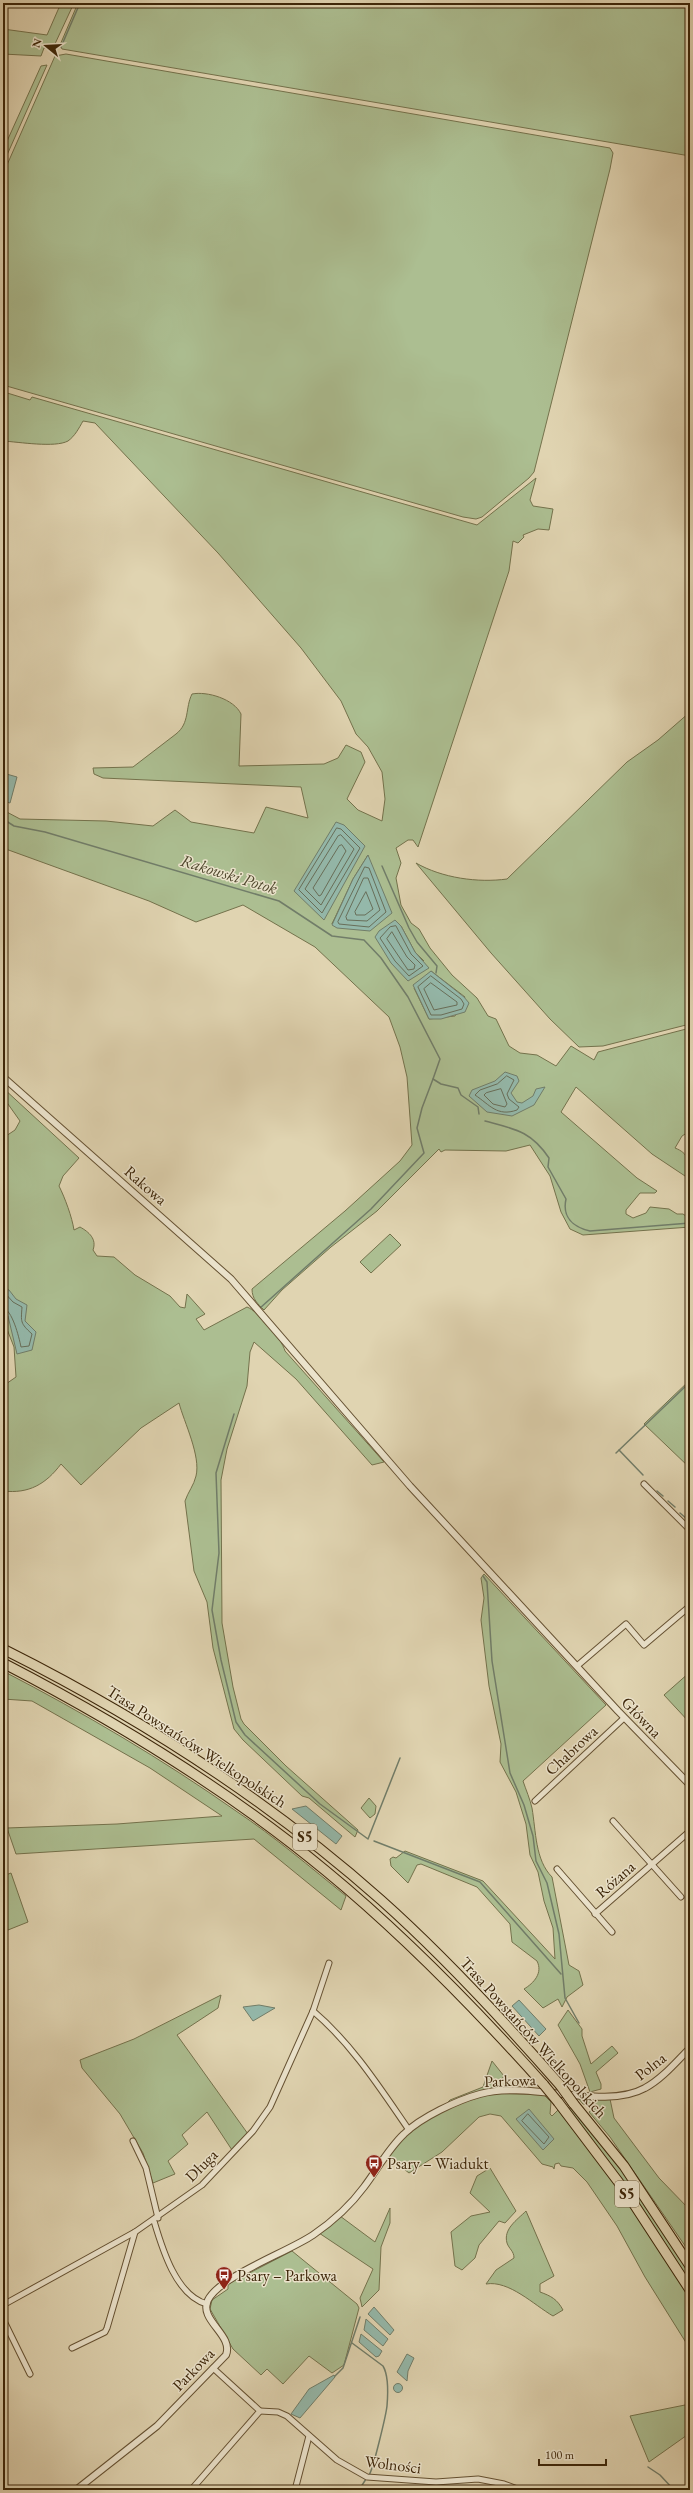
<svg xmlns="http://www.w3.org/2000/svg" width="693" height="2493" viewBox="0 0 693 2493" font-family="'EB Garamond',serif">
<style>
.green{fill:#acbe91;stroke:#74724c;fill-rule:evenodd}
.water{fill:#94b8aa;stroke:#717d69}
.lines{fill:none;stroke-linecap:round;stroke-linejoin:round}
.shore{stroke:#686e59;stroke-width:1}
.stream{stroke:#717d69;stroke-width:1.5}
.minor-casing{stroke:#655132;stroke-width:7}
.tertiary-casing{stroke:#655132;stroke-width:8}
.motorway-casing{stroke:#3c2508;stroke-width:11}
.minor{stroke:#ebe3cc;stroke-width:5}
.tertiary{stroke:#ebe3cc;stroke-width:6}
.motorway{stroke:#e0d4b1;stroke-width:9}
.motorway-bridge-casing{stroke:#3c2508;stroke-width:11;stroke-linecap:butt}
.motorway-bridge{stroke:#e0d4b1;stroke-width:9}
.labels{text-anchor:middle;stroke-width:3;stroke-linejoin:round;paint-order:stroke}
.shield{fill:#ebe3cc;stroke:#705e43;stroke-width:1}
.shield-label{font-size:15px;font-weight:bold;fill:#3c2508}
.street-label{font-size:16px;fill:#3c2508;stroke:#ebe3cc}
.poi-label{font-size:16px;fill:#3c2508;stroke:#ebe3cc;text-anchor:start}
.water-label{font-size:17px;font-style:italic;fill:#524a30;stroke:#ebe3cc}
</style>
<rect width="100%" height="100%" fill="#e0d4b1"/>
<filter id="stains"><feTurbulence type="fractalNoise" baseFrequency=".005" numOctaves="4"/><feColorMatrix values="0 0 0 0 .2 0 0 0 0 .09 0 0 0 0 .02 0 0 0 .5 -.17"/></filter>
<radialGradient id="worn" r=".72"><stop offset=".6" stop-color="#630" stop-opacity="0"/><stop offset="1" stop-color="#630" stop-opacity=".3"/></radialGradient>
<!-- green -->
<g class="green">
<path d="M61,3h13l-20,43 -10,2 -3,8 -38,-2v-25l44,6z"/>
<path d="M78,3h612v153l-628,-107 -2,-4z"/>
<path d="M66,54l544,94 3,5 -3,16 -76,303 -5,6 -47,39 -6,2 -13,-2 -460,-132v-211l52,-118z"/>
<path d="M47,65l-44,99v-14l38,-84z"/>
<path d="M4,392l26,8 2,-3 445,128 59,-47 -6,22 3,6 20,3 -4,21 -11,-1 -15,6 1,2 -6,6 -5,-2 -4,30 -91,276 -5,-7h-5l-12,8 5,15 -5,15 5,27 10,18 8,6 11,19 22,27 25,23 11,18 8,3 13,27 11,7 17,2 19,11 15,-20 23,14 4,-8 92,-24v103l-8,5 -7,12c13,5 15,13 15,27l-5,1 -33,-22 -76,-67 -15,25 76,66 20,13 -2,2h-15l-14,17v4l7,4 13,-5 4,-6 19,2 8,5h6l7,5v8l-107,8 -13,-6 -9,-17 -11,-36 -20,-31 -24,6 -61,-1 -4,2 -2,-3 -62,62 -46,36 -49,43 -18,20c-6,-6 -12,-11 -12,-21l93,-78 55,-50 12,-16 -5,-68 -7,-30 -11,-30 -74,-70 -72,-42 -47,17 -47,-21 -146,-53v-38l17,9 86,2 47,5 22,-16 16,12 63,11 12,-26 42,11 -7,-31 -198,-9 -9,-4 -1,-6 40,-1 43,-33c14,-11 9,-26 16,-40 15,-3 42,5 49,20l-2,52 85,-2 14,-6 8,-13 15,7 4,10 -18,37 11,11 24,11 3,-22 -3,-27 -14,-25 -12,-13 -15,-33 -40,-53 -83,-95 -123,-130 -12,-2c-4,7 -8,15 -15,20 -13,7 -49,1 -65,0zM368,855l-36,69 21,-45zM401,926l14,26 9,9 -45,-30zM431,971l34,26 -10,19 -26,3 -15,-31z"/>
<path d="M690,712v312l-87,22 -24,1 -29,-28 -59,-66 -75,-90c26,15 62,20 91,16l120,-117 31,-22z"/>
<path d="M3,1088l76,70 -16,18 -4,10c6,12 13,31 15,44l6,-3c9,5 17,12 13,23l4,6 17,1 21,18 35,21 10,11 5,1 2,-14 18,20 -9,5 8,11 43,-23c11,4 35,32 38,44l99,111 -12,3 -76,-86 -42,-37 -4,10 -3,34 -20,63 -6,31 1,143 11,64 8,32 3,5 42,42 72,64 -3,7 -46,-39 -7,-2 -59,-56 -9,-11 -21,-81 -6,-46 -13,-31 -9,-70c3,-9 9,-16 11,-25 5,-20 -12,-54 -17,-73l-38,25 -60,57 -20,-21c-15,20 -32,30 -58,27v-105l13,-9 -2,-30 -11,-28v-186l3,3 9,-6 5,-9 -17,-24z"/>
<path d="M390,1234l11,11 -30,28 -11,-11z"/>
<path d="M690,1380v88l-46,-44z"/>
<path d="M484,1574l122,131 -83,76c3,9 7,18 9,27 4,23 3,52 20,69l17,88 10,6 4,14 -16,12 -5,10 -4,-8 -15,9 -19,-19c10,-6 19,-16 13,-28l-25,-19 -2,-18 -33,-37 -56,-23 -4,1 -9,18 -17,-17 -1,-7 3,-2 3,1 9,-7 78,30 72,78 -2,-31 -9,-27 -6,-29 -8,-17 -4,-31 -10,-32 -16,-30 1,-18 -12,-58 -8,-66 3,-22 -3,-20z"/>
<path d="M3,1671c81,42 159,88 233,140 39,26 74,56 110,85l-5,14 -87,-71 -238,15 -9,-26 110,-4 105,-8 -72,-48 -118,-67 -29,-2z"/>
<path d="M690,1672v51l-26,-28z"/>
<path d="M369,1798l7,8 -1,8 -5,4 -9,-10z"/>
<path d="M11,1873l17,49 -25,10v-56z"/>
<path d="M221,1995l-3,13 -41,27 71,99 -16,16 -25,-38 -25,23 6,9 -20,17 7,13 -22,9 -10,-30 -23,-39 -38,-46 -2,-8 54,-21z"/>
<path d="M568,2010l14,19v7l9,28 21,-18 6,7 -22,19 5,12v5l-11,3 -10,-28 -22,-39z"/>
<path d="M492,2061l12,15 -13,17 53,2 7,7 -1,12 2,2 6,-6 72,94 60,92v53l-45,-72 -28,-51 -30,-44 -14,-14 -12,-2 -2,-3 -4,1 -1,5 -1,-2 -11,-3 -41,-48 -11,-2 -11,3 -37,35 -33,21 -24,-19 12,-15 45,-31 8,-8 33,-13z"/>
<path d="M577,2097l33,2 4,19 45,60 31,32v43l-80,-116 -21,-25 8,-6 -14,-2z"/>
<path d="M567,2108h8l65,86 50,77v11z"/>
<path d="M490,2168l26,43 -11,12 -6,-2 -20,24 -4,13 -13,12 -7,-4 -4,-34 20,-16 19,-4 -20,-19 7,-17z"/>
<path d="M390,2208v15l-9,24 -2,43 -17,17 -2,-9 13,-29 -54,-36 21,-17 35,26z"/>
<path d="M526,2211l28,65 -14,8v8c11,4 17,7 23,18l-10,6c-19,-11 -44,-36 -67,-32l10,-14 18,-12c0,-7 -5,-9 -7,-15 -4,-14 10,-23 19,-32z"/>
<path d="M292,2251l65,53 2,4 -15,57 -12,8 -23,-17 -26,28 -16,-15 -6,6 -28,-26 -23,-40 2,-9 16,-11v-5z"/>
<path d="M690,2404v29l-41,29 -19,-46z"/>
</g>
<!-- water -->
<g class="water">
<path d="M3,773l14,4 -7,26 -7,-2z"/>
<path d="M336,822l8,3 21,21 -41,74 -30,-29z"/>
<path d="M368,855l24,58 -22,18 -33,-3 -5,-3 21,-46z"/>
<path d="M395,920l6,6 14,26 14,16 -21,13 -17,-18 -16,-26 4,-6z"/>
<path d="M431,971l33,26 5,6 -4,9 -24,7h-12l-16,-34z"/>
<path d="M505,1072l12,4 2,5 -8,12 6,9 5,1 11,-7 3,-7 9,-2 -11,18 -22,11 -25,-4 -18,-16 3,-6 23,-9z"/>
<path d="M3,1287l6,3 7,9 11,6 -2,16 11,11 -4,18 -15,4 -9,-38 -5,-6z"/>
<path d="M306,1806l36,30 -6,8 -44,-35z"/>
<path d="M519,2000l27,29 -7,7 -27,-30z"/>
<path d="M259,2005l16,3 -22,13 -10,-14z"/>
<path d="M529,2109l25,30 -11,11 -27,-31z"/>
<path d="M374,2307l20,23 -4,5 -22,-21z"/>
<path d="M366,2319l22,20 -5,7 -19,-16z"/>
<path d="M361,2334l21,17 -3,5 -3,1 -17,-15z"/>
<path d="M407,2354l7,4 -6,13 -1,10 -10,-9z"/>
<path d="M334,2375l1,2 -35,41 -9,-4 18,-25z"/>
<circle cx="398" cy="2388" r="4.5"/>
</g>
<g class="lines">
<!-- shore -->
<g class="shore">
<path d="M337,828l4,1 19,19 -38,65 -23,-23z"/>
<path d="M341,835l13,14 -33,56 -16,-16 33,-53z"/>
<path d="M342,845l4,6 -25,44 -2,1 -6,-8 26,-42z"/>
<path d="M365,867l4,1 17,44 -17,15 -30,-3 -1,-2z"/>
<path d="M364,878h4l12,32 -13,11 -20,-1 -1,-3z"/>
<path d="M366,892l7,17 -8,6h-9l-1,-3z"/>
<path d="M396,926l15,28 12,12 -14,10 -14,-15 -15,-23 10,-11z"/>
<path d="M392,932l15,25 8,8 -1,4 -6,1 -21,-31z"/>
<path d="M431,976l30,23 3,5 -2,5 -21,6h-10l-13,-28z"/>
<path d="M431,983l26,19v3l-23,5 -10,-21z"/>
<path d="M507,1076l7,4 -7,14 2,5 10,8 -2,3c-20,7 -27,-5 -42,-15l5,-5 17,-6z"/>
<path d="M501,1089l6,15 -2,3 -12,-3 -9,-9 2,-2z"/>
<path d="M3,1291l10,11 9,5c-1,15 -2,16 10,27l-3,12 -8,1c-2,-10 -9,-38 -18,-39"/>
<path d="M528,2114l21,23 -5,7 -22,-23z"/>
</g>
<!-- stream -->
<g class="stream">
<path d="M61,47l19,-44"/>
<path d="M3,819l11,7 31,6 234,69 53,35 32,4 17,18 27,39 32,62 -7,20 8,5 17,4 3,7 17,12 1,7"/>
<path d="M382,866l27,62 8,14 20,24 -1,7"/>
<path d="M485,1121c30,8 46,10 64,37l-1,9 18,32c-4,18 7,28 24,32l100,-8"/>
<path d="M260,1308l111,-99 53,-56 -7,-25 5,-20 11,-29"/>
<path d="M234,1414l-18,59 3,80 -7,57 9,50 15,62 9,13 75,69 48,35 32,-81"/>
<path d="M619,1450l24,25"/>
<path d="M616,1453l74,-71"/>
<path d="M657,1491l6,5"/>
<path d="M668,1501l7,6"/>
<path d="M680,1513l7,6"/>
<path d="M483,1576l4,6 5,79 18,112 14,32 9,31 3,25 11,22 12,51 6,64 14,25"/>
<path d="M374,1841l106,41 81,92"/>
<path d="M352,2343l31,23c6,10 5,28 4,40 -1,9 -14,64 -18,69"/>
<path d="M335,2376l8,-8 17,-51"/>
<path d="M648,2467l12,8 14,15"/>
<path d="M359,2490l7,-11"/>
</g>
<!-- minor casing -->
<g class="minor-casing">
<g id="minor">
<path d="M644,1484l46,46"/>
<path d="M577,1666l49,-42 18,21 46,-39"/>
<path d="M535,1801l89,-83"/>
<path d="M613,1821l68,76"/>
<path d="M557,1869l55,63"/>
<path d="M595,1914l95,-83"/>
<path d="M313,2011c39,33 67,77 96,119"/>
<path d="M133,2141l13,27 12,50"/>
<path d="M154,2221c8,27 22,75 53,83"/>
<path d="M3,2305l132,-73 67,-47 51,-54 17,-24 43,-96 16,-48"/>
<path d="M3,2319l27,55"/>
<path d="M72,2348l33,-16 2,-4 28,-96"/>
<path d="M260,2411l18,1 9,4 50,44 30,17 69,5 42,-3 26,5 16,6"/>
<path d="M191,2490l69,-79 -47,-43"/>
<path d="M295,2490l14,-54"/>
</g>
</g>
<!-- tertiary casing -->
<g class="tertiary-casing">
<g id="tertiary">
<path d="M3,1077l228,202 179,207 208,225 72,74"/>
<path d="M76,2490l81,-64 69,-71c8,-20 -28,-35 -18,-55 12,-24 80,-48 105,-65 19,-13 37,-29 51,-48 13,-17 24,-38 40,-53 17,-17 54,-34 76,-40 48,-14 124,17 165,-6 17,-9 31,-26 45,-40"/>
</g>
</g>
<!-- motorway casing -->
<g class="motorway-casing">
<g id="motorway">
<path d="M3,1649c136,68 264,150 378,251 64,57 122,120 179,185"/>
<path d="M3,1663c114,59 224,126 323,208 79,65 150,138 218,214"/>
<path d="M558,2102l68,90 64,98"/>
<path d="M573,2103l51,63 66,100"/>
</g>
</g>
<!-- minor -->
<use href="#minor" class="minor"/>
<!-- tertiary -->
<use href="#tertiary" class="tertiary"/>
<!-- motorway -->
<use href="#motorway" class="motorway"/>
<!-- motorway-bridge casing -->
<g class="motorway-bridge-casing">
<g id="motorway-bridge">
<path d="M544,2085l14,17"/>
<path d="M560,2085l13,18"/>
</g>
</g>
<!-- motorway-bridge -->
<use href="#motorway-bridge" class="motorway-bridge"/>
</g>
<!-- icons -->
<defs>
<g id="bus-pin" transform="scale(0.9)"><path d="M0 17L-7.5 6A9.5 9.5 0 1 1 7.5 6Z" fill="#8f2418" stroke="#ebe3cc"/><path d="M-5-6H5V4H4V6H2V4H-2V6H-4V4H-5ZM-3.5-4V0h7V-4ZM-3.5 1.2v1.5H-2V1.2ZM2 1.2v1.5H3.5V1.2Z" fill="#fff"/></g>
</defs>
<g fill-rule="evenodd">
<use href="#bus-pin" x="374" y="2163"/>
<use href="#bus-pin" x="224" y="2275"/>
</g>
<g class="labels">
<!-- shield labels -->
<g class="shield">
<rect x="293" y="1824" width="24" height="26" rx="3"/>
<rect x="615" y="2181" width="24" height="26" rx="3"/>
</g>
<g class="shield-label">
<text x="305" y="1842">S5</text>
<text x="627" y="2199">S5</text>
</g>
<!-- street labels -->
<g class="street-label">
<text transform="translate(146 1185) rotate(41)" y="6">Rakowa</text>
<text transform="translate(642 1717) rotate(46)" y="6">Główna</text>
<text transform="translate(197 1746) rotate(33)" y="6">Trasa Powstańców Wielkopolskich</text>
<text transform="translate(571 1750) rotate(-43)" y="6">Chabrowa</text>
<text transform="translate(615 1879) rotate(-41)" y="6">Różana</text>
<text transform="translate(534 2037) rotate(48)" y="6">Trasa Powstańców Wielkopolskich</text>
<text transform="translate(650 2066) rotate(-38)" y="6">Polna</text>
<text transform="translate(510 2080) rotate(-2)" y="6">Parkowa</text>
<text transform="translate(201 2165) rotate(-45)" y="6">Długa</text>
<text transform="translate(193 2369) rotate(-46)" y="6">Parkowa</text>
<text transform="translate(393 2464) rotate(7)" y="6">Wolności</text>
</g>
<!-- poi labels -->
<g class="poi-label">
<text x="387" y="2169">Psary – Wiadukt</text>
<text x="237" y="2281">Psary – Parkowa</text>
</g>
<!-- water labels -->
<g class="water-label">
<text transform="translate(229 874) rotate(17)" y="6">Rakowski Potok</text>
</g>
</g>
<!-- margin -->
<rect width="693" height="2493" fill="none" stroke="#e0d4b1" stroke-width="16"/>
<rect x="4" y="4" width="685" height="2485" fill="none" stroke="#3c2508" stroke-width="2"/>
<rect x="8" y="8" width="677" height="2477" fill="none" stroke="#3c2508"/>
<!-- north arrow -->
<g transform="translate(46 46) rotate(288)" stroke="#ebe3cc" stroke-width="3" paint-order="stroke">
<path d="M0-3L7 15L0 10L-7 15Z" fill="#3c2508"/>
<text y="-6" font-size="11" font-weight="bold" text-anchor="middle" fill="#3c2508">N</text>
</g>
<!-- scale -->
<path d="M539 2459v6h67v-6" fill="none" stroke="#3c2508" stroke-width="2"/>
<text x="545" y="2459" font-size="12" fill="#3c2508" stroke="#ebe3cc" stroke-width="3" paint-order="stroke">100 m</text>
<rect width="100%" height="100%" filter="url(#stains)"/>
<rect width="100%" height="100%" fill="url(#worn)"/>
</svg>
